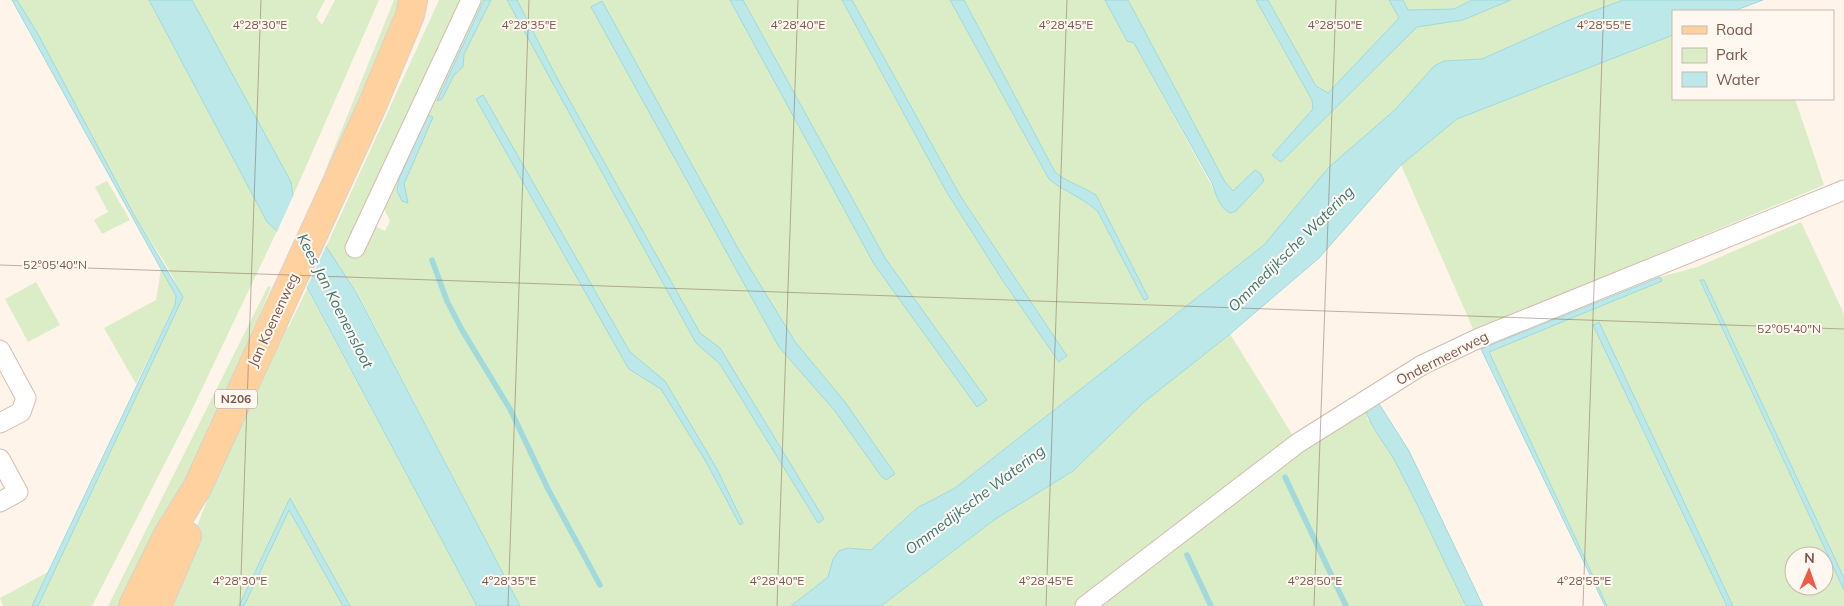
<svg xmlns="http://www.w3.org/2000/svg" width="1844" height="606" viewBox="0 0 1844 606" font-family="Mulish,sans-serif">
<style>
.green{fill:#daedc6;fill-rule:evenodd}
.water{fill:#bce8e9;stroke:#a1d9dc}
.pier{fill:#fef4ea}
.lines{fill:none;stroke-linecap:round;stroke-linejoin:round}
.stream{stroke:#a1d9dc;stroke-width:5.5}
.street-casing{stroke:#d4bcb0;stroke-width:21}
.primary-casing{stroke:#dad0cc;stroke-width:30}
.street{stroke:#fff;stroke-width:19}
.primary{stroke:#ffd19f;stroke-width:28}
.ticks{fill:none;stroke:#7b564a;stroke-width:1;stroke-opacity:0.45}
.labels{text-anchor:middle;stroke-width:4;stroke-linejoin:round;paint-order:stroke}
.shield{fill:#fff8f1;stroke:#a3877c;stroke-width:1}
.shield-label{font-size:12px;font-weight:bold;fill:#7b564a}
.street-label{font-size:14px;fill:#7b564a;stroke:#fff8f1}
.water-label{font-size:15px;font-style:italic;fill:#3a7679;stroke:#fff8f1}
.ticks-label{font-size:12px;text-anchor:middle;fill:#7b564a;stroke:#fff8f1;stroke-width:4;stroke-linejoin:round;paint-order:stroke}
</style>
<rect width="100%" height="100%" fill="#fef4ea"/>
<!-- green -->
<g class="green">
<path d="M17,0h132l118,222 10,9 -89,187 -96,188h-54l143,-305c-6,-31 -31,-58 -47,-86 -40,-71 -75,-145 -117,-215z"/>
<path d="M192,0h133l-9,17 6,8 13,-25h44l-86,196 -2,-14z"/>
<path d="M394,0h6l-62,152h-3l-12,24z"/>
<path d="M439,0h26l-92,225 12,6 5,-10 -7,-15 94,-206h7l-46,100 4,-1 12,-24 9,-8 1,-13 27,-54h351l104,191 55,87 59,84 7,-5 -106,-160 -109,-197h98l99,179c15,13 34,18 49,33l46,88 4,-3 -52,-102c-14,-9 -28,-12 -41,-23l-91,-172h141l22,41 7,2 92,169 29,-42 -22,22 -8,-10 -97,-182h128l56,100 1,9 -41,45 9,8 136,-135 46,-7 48,-20h112l-54,20 -87,39 -38,2 -10,5 -38,43 -67,58 -65,78 -309,243 -38,20 -46,42 -23,-2 -15,11 -5,18 -37,29h-271l-163,-314 -31,-45z"/>
<path d="M1268,0h121l10,18 -71,75 -12,-7z"/>
<path d="M1403,0h69l-18,9 -46,1z"/>
<path d="M1673,35v64h122l29,86 -350,146 -73,-166 56,-46z"/>
<path d="M107,181l23,39 -28,14 -8,-14 14,-8 -13,-25z"/>
<path d="M1801,222l43,92v264l-140,-298h-4l144,310v16h-111l-134,-283 -5,2 133,281h-120l-118,-254 172,-71 -1,-4 37,-10zM1794,556h30v30h-30z"/>
<path d="M161,269l15,27 -1,9 -39,79 -32,-56 52,-28z"/>
<path d="M36,282l24,43 -32,17 -23,-43z"/>
<path d="M268,286l3,1 -23,57 -122,262h-18z"/>
<path d="M307,289l170,317h-127l-60,-107 -51,107h-74l52,-130 66,-155 5,7z"/>
<path d="M1230,334l65,105 -219,167h-195l113,-86 79,-49 70,-68z"/>
<path d="M1367,405v14l6,5 23,38 70,144h-366l227,-174z"/>
<path d="M289,509l54,97h-99z"/>
<path d="M48,572l-16,34h-29l-3,-8z"/>
</g>
<!-- water -->
<g class="water">
<path d="M12,0h5l21,34 96,181 49,82 -145,309h-6l143,-301 1,-9z"/>
<path d="M149,0h43l99,182 2,14 63,96 164,314h-43l-200,-375 -10,-9z"/>
<path d="M484,0h7l-27,54 -1,13 -9,8 -12,24 -5,2z"/>
<path d="M507,0h10l40,78 143,255 20,15 104,171 -6,4 -98,-159 -24,-21z"/>
<path d="M730,0h13l142,258 102,142 -10,7 -103,-143z"/>
<path d="M842,0h10l109,197 106,159 -8,6 -58,-84 -55,-87z"/>
<path d="M950,0h14l91,172c13,11 27,14 41,23l52,102 -1,2 -3,1 -46,-88c-15,-15 -34,-20 -49,-33z"/>
<path d="M1105,0h23l97,182 8,9 22,-21 6,4 3,7 -28,30 -5,2c-11,-3 -15,-19 -19,-30l-78,-140 -7,-2z"/>
<path d="M1256,0h12l48,86 12,7 71,-75 -10,-18h14l5,10 46,-1 18,-9h39l-48,20 -46,7 -136,135 -9,-7 41,-46 -1,-9z"/>
<path d="M1623,0h140l-29,11h-61v24l-216,84 -56,46 -82,93 -89,76 -87,69 -70,68 -79,49 -113,86h-90l37,-29 5,-18 6,-8 9,-3 23,2 46,-42 38,-20 309,-243 65,-78 67,-58 38,-43 10,-5 38,-2 87,-39z"/>
<path d="M602,1l138,251 56,91 49,59 50,72 -9,6 -5,-4 -46,-65 -56,-64 -188,-340z"/>
<path d="M483,95l147,257 35,29 52,88 26,54 -3,2 -35,-65 -44,-71 -32,-20 -6,-10 -147,-260z"/>
<path d="M427,115l6,2 -29,67 4,19 -6,-2 -5,-10 2,-12z"/>
<path d="M1660,277l2,4 -173,71 118,254h-2l-124,-257z"/>
<path d="M1700,280h4l140,298v12z"/>
<path d="M1599,322l134,284h-6l-134,-281z"/>
<path d="M1376,399l33,52 74,155h-17c-24,-48 -45,-96 -70,-143 -7,-14 -28,-39 -30,-53z"/>
<path d="M290,498l60,108h-7l-54,-96 -45,96h-5z"/>
</g>
<!-- pier -->
<path class="pier" d="M295,192l32,52 -22,47 -29,-57z"/>
<g class="lines">
<!-- stream -->
<g class="stream">
<path d="M432,260l15,41 15,29 48,79 38,80 52,96"/>
<path d="M1285,477l61,129"/>
<path d="M1187,555l24,51"/>
</g>
<!-- street casing -->
<g class="street-casing">
<g id="street">
<path d="M355,248l116,-248"/>
<path d="M0,350l26,48 -5,14 -21,11"/>
<path d="M0,459l18,33 -18,10"/>
<path d="M1085,606l213,-163 124,-78 55,-26 367,-149"/>
</g>
</g>
<!-- primary casing -->
<g class="primary-casing">
<g id="primary">
<path d="M133,606l35,-71 29,-47 175,-382 38,-91 3,-15"/>
<path d="M157,606l30,-70"/>
</g>
</g>
<!-- street -->
<use href="#street" class="street"/>
<!-- primary -->
<use href="#primary" class="primary"/>
</g>
<!-- ticks -->
<path class="ticks" d="M0,265l1844,64M240,606l21,-606M508,606l21,-606M777,606l21,-606M1046,606l21,-606M1314,606l22,-606M1583,606l21,-606"/>
<g class="labels">
<!-- shield labels -->
<rect class="shield" x="215" y="389.5" width="42" height="19" rx="4"/>
<g class="shield-label">
<text x="236" y="403">N206</text>
</g>
<!-- street labels -->
<g class="street-label">
<text transform="translate(273 320) rotate(-65)" y="5">Jan Koenenweg</text>
<text transform="translate(1442 358) rotate(-27)" y="5">Ondermeerweg</text>
</g>
<!-- water labels -->
<g class="water-label">
<text transform="translate(1291 249) rotate(-45)" y="5">Ommedijksche Watering</text>
<text transform="translate(335 301) rotate(63)" y="5">Kees Jan Koenensloot</text>
<text transform="translate(975 500) rotate(-37)" y="5">Ommedijksche Watering</text>
</g>
</g>
<g class="ticks-label">
<text x="260" y="29">4°28'30"E</text>
<text x="529" y="29">4°28'35"E</text>
<text x="798" y="29">4°28'40"E</text>
<text x="1066" y="29">4°28'45"E</text>
<text x="1335" y="29">4°28'50"E</text>
<text x="1604" y="29">4°28'55"E</text>
<text x="55" y="269">52°05'40"N</text>
<text x="1789" y="333">52°05'40"N</text>
<text x="240" y="585">4°28'30"E</text>
<text x="509" y="585">4°28'35"E</text>
<text x="777" y="585">4°28'40"E</text>
<text x="1046" y="585">4°28'45"E</text>
<text x="1315" y="585">4°28'50"E</text>
<text x="1584" y="585">4°28'55"E</text>
</g>
<!-- legend -->
<rect x="1672" y="10" width="162" height="90" fill="#fff8f1" stroke="#cab7ae"/>
<rect x="1682" y="26" width="25" height="8" fill="#ffd19f" stroke="#cab7ae"/>
<text x="1716" y="35" font-size="15" fill="#7b564a">Road</text>
<rect x="1682" y="48" width="25" height="15" fill="#daedc6" stroke="#cab7ae"/>
<text x="1716" y="60" font-size="15" fill="#7b564a">Park</text>
<rect x="1682" y="72" width="25" height="15" fill="#bce8e9" stroke="#cab7ae"/>
<text x="1716" y="85" font-size="15" fill="#7b564a">Water</text>
<!-- north arrow -->
<g transform="translate(1809 571) rotate(2)"><circle r="24" fill="#fff8f1" stroke="#cab7ae"/>
<path d="M0-4L9 19L0 12L-9 19Z" fill="#ee5b49"/>
<text y="-8" font-size="14" font-weight="bold" text-anchor="middle" fill="#7b564a">N</text>
</g>
</svg>
